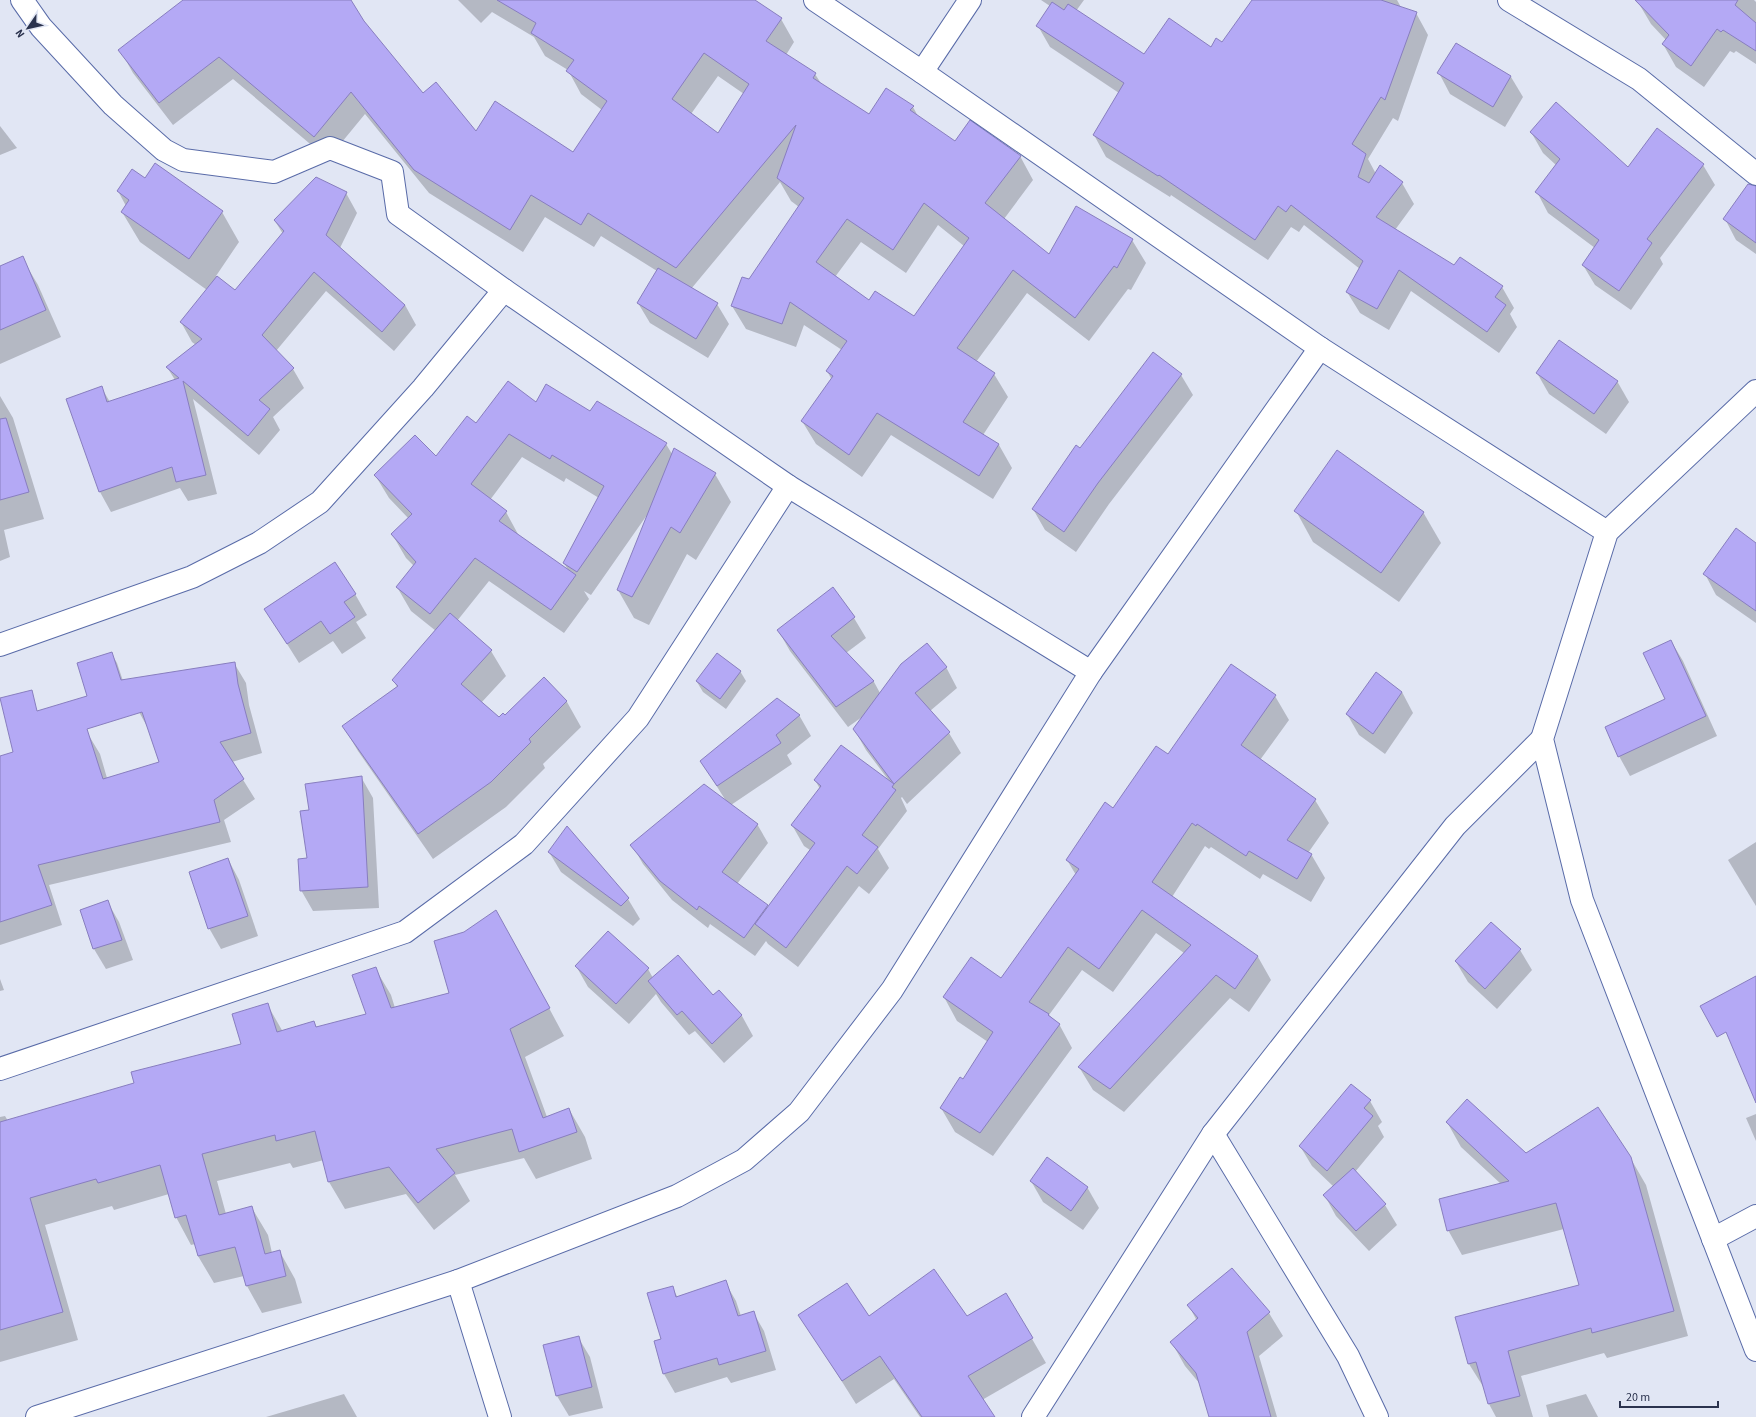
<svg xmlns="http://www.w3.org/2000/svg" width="1756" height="1417" viewBox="0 0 1756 1417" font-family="'Source Sans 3',sans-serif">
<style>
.shadow{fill:#0003;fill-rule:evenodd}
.building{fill:#b4a9f5;stroke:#887ebf;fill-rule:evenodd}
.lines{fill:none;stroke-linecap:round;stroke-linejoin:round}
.minor-casing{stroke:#596ba8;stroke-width:24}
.minor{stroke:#fff;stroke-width:22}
</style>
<rect width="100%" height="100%" fill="#e1e6f4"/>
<!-- shadow -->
<g class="shadow">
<path d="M184,0h166l13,22 60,72 53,39 97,21 29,-44 -21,-16 -13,-24 -23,-14 -11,-19 -42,-25 -11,11 -23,-23h295l28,19 13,23 -8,13 29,19 7,11 48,30 43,-8 6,11 36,24 65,14 13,24 -29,39 45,36 83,-15 14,23 -15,27 -3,-1 -39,52 -62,-48 -51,69 18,12 14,23 -25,38 16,10 13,23 -19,31 -102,-64 -29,42 -46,-33 -14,-23 30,-41 -5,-9 15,-21 -38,-25 -8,22 -50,-18 -14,-23 67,-99 -8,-6 -11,-19 -89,107 26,15 12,20 -21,34 -58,-35 -12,-20 19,-32 -56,-35 -7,11 -49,-30 -22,35 -94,-59 -64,-79 -37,45 -95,-80 -60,46 -40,-52 -13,-23zM718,76l26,18 -26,41 -27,-21zM938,225l26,21 -50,71 -44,-16 -35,-24 26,-35 45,31z"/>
<path d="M1041,0h43l-8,11 68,45 67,-8 11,-5 32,-43h143l5,9 14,4 12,22 -30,86 -5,-3 -25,41 8,15 26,9 12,21 -19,26 60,37 47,20 12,21 -4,6 7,13 -18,26 -88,-62 -22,39 -29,-17 -13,-21 13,-23 -56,-44 -5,7 -8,-5 -23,33 -97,-65 -1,2 -64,-40 -12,-22 25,-42 -69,-46 -12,-21 12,-20z"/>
<path d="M1640,0h114l2,2v62l-20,-13 -2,2 -4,-2 -26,36 -28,-20 -13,-23 3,-4 -15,-16 -13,-22z"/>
<path d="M1457,44l54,33 12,20 -18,30 -55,-33 -11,-21z"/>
<path d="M0,126l17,22 -17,7z"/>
<path d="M1531,132l97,36 75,-3 12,20 -55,73 3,6 -32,46 -36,-25 -12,-20 12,-17 -47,-35 -11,-21 19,-27 -13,-12z"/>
<path d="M145,179l77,33 17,30 -23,34 19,16 48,-58 -8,-13 71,-28 11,20 -17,35 65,57 11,20 -22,26 -68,-60 -50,60 17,18 11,19 -31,29 7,13 -21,25 -66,-56 24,95 -29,7 -8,-13 -69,24 -11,-20 -33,-93 34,-12 9,15 65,-22 -8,-13 29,-22 -4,-3 -11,-20 26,-32 -67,-48 -18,-30 4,-6 -8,-15z"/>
<path d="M1756,203v51l-20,-14 -11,-21z"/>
<path d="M22,258l16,27 23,52 -61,27v-97z"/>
<path d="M1537,373l80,8 12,21 -23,32 -57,-40z"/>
<path d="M1181,375l12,20 -84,109 -33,48 -31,-22 -12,-21 47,-60z"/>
<path d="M0,396l13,22 31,101 -40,11 6,27 -10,4z"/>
<path d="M597,402l69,42 6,10 43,20 16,28 -35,58 -9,-6 -38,71 -15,-7 -16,-28 29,-75 -56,80 -7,-4 5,8 -25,34 -75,-52 -32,40 34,30 15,25 -25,27 18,15 6,-1 39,-39 23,24 14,25 -38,37 2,4 -39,39 -73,52 -75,-108 -15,-25 54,-39 -4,-7 43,-49 -25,-20 -14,-24 17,-21 -8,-8 -14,-24 17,-15 -20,-21 -14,-23 61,-17 40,-34 60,-20 55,9zM522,457l42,25 2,-4 33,20 -35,65 4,7 -49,-34 -13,-24 -16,-12z"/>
<path d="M1296,511l127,1 18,31 -42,59 -86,-60z"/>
<path d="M1756,544v79l-40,-28 -11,-21z"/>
<path d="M832,589l22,29 12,20 -20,15 28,29 6,11 66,-26 11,21 -27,23 19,22 12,20 -54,51 -5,-7 -1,1 6,13 -29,38 11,19 -20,26 -10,-8 -61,81 -30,-23 -2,-3 -11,15 -45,-32 -2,4 -36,-28 -29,-36 -11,-19 94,-44 -25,-40 98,-46 12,21 -24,19 5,9 -61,41 26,19 11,19 -31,41 31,23 42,-57 -6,-4 -12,-21 28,-36 -5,-9 75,2 -24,-32 -12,-21 8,-12 -14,10 -58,-76 -12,-21z"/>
<path d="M355,594l12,21 -11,7 10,16 -24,16 -9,-13 -34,22 -34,-54z"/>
<path d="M1671,641l12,20 34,75 -87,40 -11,-20 47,-56z"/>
<path d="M111,653l6,10 9,27 -35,7z"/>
<path d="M234,663l12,20 3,22 13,48 -30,9 23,37 -31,21 7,22 -182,43 13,40 -62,20v-188l88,-23 12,20 7,24 53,-15 -11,-33 -10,-18z"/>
<path d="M740,671l6,10 -20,28 -23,-17 -6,-10z"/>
<path d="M1402,692l11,21 -28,41 -26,-19 -12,-21z"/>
<path d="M1275,696l14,24 -29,40 55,40 14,23 -21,30 3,1 14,24 -14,24 -48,-28 -3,5 -49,-32 -2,2 -4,-3 -33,51 86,60 13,23 -22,32 -19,-14 -106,114 -31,-22 -14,-23 105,-114 -28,-20 -43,59 -31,-22 -33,45 10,9 13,24 -79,108 -38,-24 -14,-24 23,-27 24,-39 -31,-21 -13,-24 57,-18 75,-104 -9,-15 46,-51 55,-54z"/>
<path d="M361,777l12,21 6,110 -66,3 -12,-21 8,-31 1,-48z"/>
<path d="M1756,842v64l-28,-46z"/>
<path d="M549,852l79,47 12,20 -7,7 -72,-54z"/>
<path d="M228,859l11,21 19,56 -37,13 -12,-21z"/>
<path d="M107,901l12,21 14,38 -27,9 -12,-20 -13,-39z"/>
<path d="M1491,923l29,27 12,20 -35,39 -29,-27 -12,-20z"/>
<path d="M512,939l52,97 -39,21 22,60 22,-8 16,28 7,22 -56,20 -12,-21 -69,17 15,26 -36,29 -28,-36 -61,15 -16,-27 -5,-22 -31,8 -3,-5 -73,18 9,33 26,-6 16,27 4,18 8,-1 15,27 7,24 -40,10 -15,-27 -3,-10 -30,7 -16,-27 -3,-12 -4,1 -15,-28 -7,-23 -55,16 -2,-4 -67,19 33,115 -78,22v-245l5,-1 3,5 127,-37 108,-40 24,-40 16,28 31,-10 3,6 50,-13 8,-47 16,27 4,13 55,-15z"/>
<path d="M576,966l72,3 5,9 60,19 6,-6 23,25 11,20 -29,27 -29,-32 -6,4 -28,-33 -5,-8 -27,30 -41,-37z"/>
<path d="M0,979l4,11 -4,1z"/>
<path d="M1351,1085l19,16 12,21 -4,4 6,11 -29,35 30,33 12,20 -28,26 -33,-35 -11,-20 9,-9 -22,-21 -12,-20z"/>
<path d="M1756,1114v27l-10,-23z"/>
<path d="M1447,1122l79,33 105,4 15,26 42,151 -81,22 -3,-5 -83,23 12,41h-37l-7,-13 -5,-16 -15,-24 111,-79 -16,-56 -102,26 -14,-25 53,-46 -40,-37z"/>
<path d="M1031,1181l56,6 12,21 -16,22 -40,-28z"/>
<path d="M1232,1269l37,44 14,23 -24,20 18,61h-67l-10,-33 -15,-18 -13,-23 25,-22 -8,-15z"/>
<path d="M725,1282l11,19 5,15 12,-4 11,19 12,39 -45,13 -4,-6 -52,16 -11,-19 -9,-32 7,-2 10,-53 6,11z"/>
<path d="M1006,1294l40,69 -64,37 12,17h-74l-26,-38 -38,25 -56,-89 69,2h97z"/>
<path d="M578,1337l12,20 13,51 -34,8 -12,-20z"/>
<path d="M344,1394l13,23h-91z"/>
<path d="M1586,1394l12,23h-49l-3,-12z"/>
</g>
<!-- building -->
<g class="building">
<path d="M183,0h168l13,21 59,72 13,-11 40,49 19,-30 78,51 34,-51 -41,-30 8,-11 -43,-27 5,-10 -39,-23h258l27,18 -16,23 50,32 -3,5 56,36 17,-26 28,18 -4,4 45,31 15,-21 51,36 -36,47 64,51 27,-48 57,33 -16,29 -3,-2 -39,52 -62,-48 -56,78 38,25 -32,49 36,22 -20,32 -102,-63 -28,42 -48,-34 32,-45 -7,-5 21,-30 -57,-39 -8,22 -51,-18 11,-29 7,2 55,-81 -27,-20 19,-53 -120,143 -88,-55 -7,12 -50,-30 -21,35 -96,-60 -63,-78 -37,45 -95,-80 -60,46 -41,-53zM704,53l45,31 -31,49 -46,-34zM924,203l45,35 -55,78 -39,-25 -6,9 -53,-38 31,-43 46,31z"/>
<path d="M1252,0h129l36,12 -32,88 -4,-3 -29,47 14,10 -8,23 11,6 11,-18 23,17 -27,35 78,48 6,-8 43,29 -8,11 11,8 -19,27 -88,-62 -22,39 -31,-17 17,-31 -72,-56 -5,7 -8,-6 -23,34 -96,-65 -1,1 -65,-41 31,-52 -88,-57 16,-24 12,8 4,-6 76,50 25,-36 42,29 5,-9 6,4z"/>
<path d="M1635,0h103l-3,5 21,18v28l-33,-21 -2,2 -4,-3 -26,37 -29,-22 7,-9z"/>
<path d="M1456,43l55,33 -18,31 -56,-34z"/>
<path d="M1556,102l72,65 29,-39 47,36 -57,75 5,4 -33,48 -37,-26 17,-25 -64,-48 25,-33 -30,-27z"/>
<path d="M155,163l68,48 -34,48 -68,-47 8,-12 -12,-9 15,-22 13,9z"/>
<path d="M316,177l31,15 -21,43 79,70 -23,27 -68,-60 -52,63 32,33 -35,32 11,9 -22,27 -65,-55 23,94 -30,7 -4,-15 -73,25 -33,-93 36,-13 5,16 72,-24 -13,-11 36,-28 -22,-17 37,-46 18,14 49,-59 -10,-11z"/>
<path d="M1748,184l8,2v57l-33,-24z"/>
<path d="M23,256l23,54 -46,20v-64z"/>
<path d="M658,268l60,35 -22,36 -59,-36z"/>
<path d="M1559,340l59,41 -24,33 -58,-41z"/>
<path d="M1153,352l29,22 -84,109 -34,49 -32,-23 44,-64 4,3z"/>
<path d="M508,381l28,21 10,-18 44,27 7,-10 70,42 -90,129 -14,-9 41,-77 -52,-31 -2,4 -41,-25 -38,50 36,27 -8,10 77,54 -25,35 -76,-52 -45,56 -34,-27 20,-25 -25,-28 21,-20 -38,-39 41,-40 21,21 31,-40 9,7z"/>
<path d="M6,418l23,74 -29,8v-81z"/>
<path d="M674,448l42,25 -36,60 -9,-6 -39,70 -15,-7z"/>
<path d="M1337,450l87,62 -43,61 -87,-62z"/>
<path d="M1736,528l20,15v68l-53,-37z"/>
<path d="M335,562l21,32 -12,8 11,15 -25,17 -9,-13 -34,23 -23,-35z"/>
<path d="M833,587l22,30 -24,19 43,45 -38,26 -59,-77z"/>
<path d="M450,613l42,37 -31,34 38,33 4,-4 2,2 39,-38 23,24 -38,38 2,3 -40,40 -73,52 -76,-108 56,-40 -6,-6z"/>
<path d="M1671,640l35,76 -88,41 -13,-30 60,-28 -22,-46z"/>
<path d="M927,643l20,24 -32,26 35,39 -56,52 -41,-55 48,-65z"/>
<path d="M112,652l9,28 114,-18 3,22 13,49 -31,9 24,37 -30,21 6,22 -182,43 14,40 -52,17v-166l13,-4 -13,-54 32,-8 5,21 50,-15 -10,-33zM142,712l17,50 -56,17 -16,-50z"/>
<path d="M717,653l24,18 -21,28 -24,-18z"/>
<path d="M1231,664l45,31 -35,50 75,54 -29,41 25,14 -15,25 -48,-28 -3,5 -49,-32 -1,2 -4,-3 -40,59 106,74 -23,33 -19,-14 -106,114 -32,-22 113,-122 -49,-35 -43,59 -31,-22 -39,55 20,12 -1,1 12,9 -80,109 -40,-25 20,-31 3,2 30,-47 -50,-35 28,-40 30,21 78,-109 -13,-9 39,-58 8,6 43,-62 12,8z"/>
<path d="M1376,672l26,20 -29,42 -27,-20z"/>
<path d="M777,698l23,17 -24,20 5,8 -64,43 -17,-25z"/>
<path d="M841,745l53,39 -2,3 4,3 -34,45 16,12 -21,27 -10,-8 -61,82 -31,-24 60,-81 -24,-18 30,-39 -7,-6z"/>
<path d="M362,776l6,111 -68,4 -2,-32 9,-1 -7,-47 9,-1 -4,-26z"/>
<path d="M704,784l54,40 -36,48 46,33 -24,33 -45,-32 -2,4 -37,-29 -30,-36z"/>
<path d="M567,826l62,72 -8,8 -73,-54z"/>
<path d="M228,858l20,58 -40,13 -19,-57z"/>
<path d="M108,900l14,40 -29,9 -13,-39z"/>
<path d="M496,910l54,98 -40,21 33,89 26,-10 8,24 -58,20 -7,-23 -76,20 19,24 -37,30 -29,-36 -61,15 -13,-51 -39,10 -1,-6 -73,19 17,61 33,-9 13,48 15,-4 6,26 -40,10 -11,-39 -37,9 -12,-41 -11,3 -15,-53 -62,18 -2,-4 -66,19 33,114 -63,18v-208l134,-39 -3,-11 110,-28 -9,-30 36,-11 9,29 37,-11 2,6 50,-13 -14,-39 24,-8 15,41 58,-15 -15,-52 30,-9z"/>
<path d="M1491,922l30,27 -36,40 -30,-28z"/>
<path d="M608,931l41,37 -33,36 -41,-38z"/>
<path d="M678,955l35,40 6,-5 23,25 -30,29 -30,-33 -5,4 -29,-34z"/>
<path d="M1756,976v127l-30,-71 -9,5 -17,-31z"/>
<path d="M1351,1084l20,16 -7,8 9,8 -46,55 -28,-25z"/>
<path d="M1467,1099l59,54 72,-46 33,50 43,154 -82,22 -1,-5 -83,23 12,45 -32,8 -12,-42 -8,2 -13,-47 124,-32 -23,-82 -109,28 -8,-32 70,-18 -63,-59z"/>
<path d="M1047,1157l41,30 -17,24 -41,-30z"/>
<path d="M1353,1168l33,36 -30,27 -33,-36z"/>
<path d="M1232,1268l38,44 -23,20 24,85h-62l-13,-44 -26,-31 28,-24 -11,-13z"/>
<path d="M934,1269l33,47 39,-23 27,45 -65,38 27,41h-73l-42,-61 -38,25 -44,-66 49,-32 22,33z"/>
<path d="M726,1280l12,36 16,-5 12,40 -47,14 -2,-7 -54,16 -9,-33 7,-2 -14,-46 26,-7 3,11z"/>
<path d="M579,1336l13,51 -36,9 -13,-51z"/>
</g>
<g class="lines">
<!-- minor casing -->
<g class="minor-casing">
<g id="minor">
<path d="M22,0l19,27 72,78 51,45 19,10 91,12 56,-24 62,24 6,42 106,76 284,196 303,186"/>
<path d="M815,0l107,72 398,276 287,184"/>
<path d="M1509,0l130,79 117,95"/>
<path d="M922,72l48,-72"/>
<path d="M1756,391l-149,141 -65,207 40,161 174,450"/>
<path d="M0,645l192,-68 67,-34 61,-41 103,-114 81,-98"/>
<path d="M0,1069l405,-137 119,-88 114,-126 150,-232"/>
<path d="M1213,1134l135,222 29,61"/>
<path d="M1713,1239l43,-23"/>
<path d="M458,1281l42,136"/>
<path d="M37,1417l421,-136 219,-85 67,-36 55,-48 93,-122 199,-318 229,-324"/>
<path d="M1033,1417l180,-283 242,-308 87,-87"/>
</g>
</g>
<!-- minor -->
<use href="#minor" class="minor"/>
</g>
<!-- north arrow -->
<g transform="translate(28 28) rotate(236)" stroke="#e1e6f4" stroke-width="3" paint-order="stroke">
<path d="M0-3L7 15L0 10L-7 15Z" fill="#2b334e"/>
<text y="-6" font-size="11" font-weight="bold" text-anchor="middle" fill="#2b334e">N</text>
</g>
<!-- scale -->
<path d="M1620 1401v6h98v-6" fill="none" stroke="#2b334e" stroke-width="2"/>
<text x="1626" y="1401" font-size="12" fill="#2b334e" stroke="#e1e6f4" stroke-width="3" paint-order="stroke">20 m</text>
</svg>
